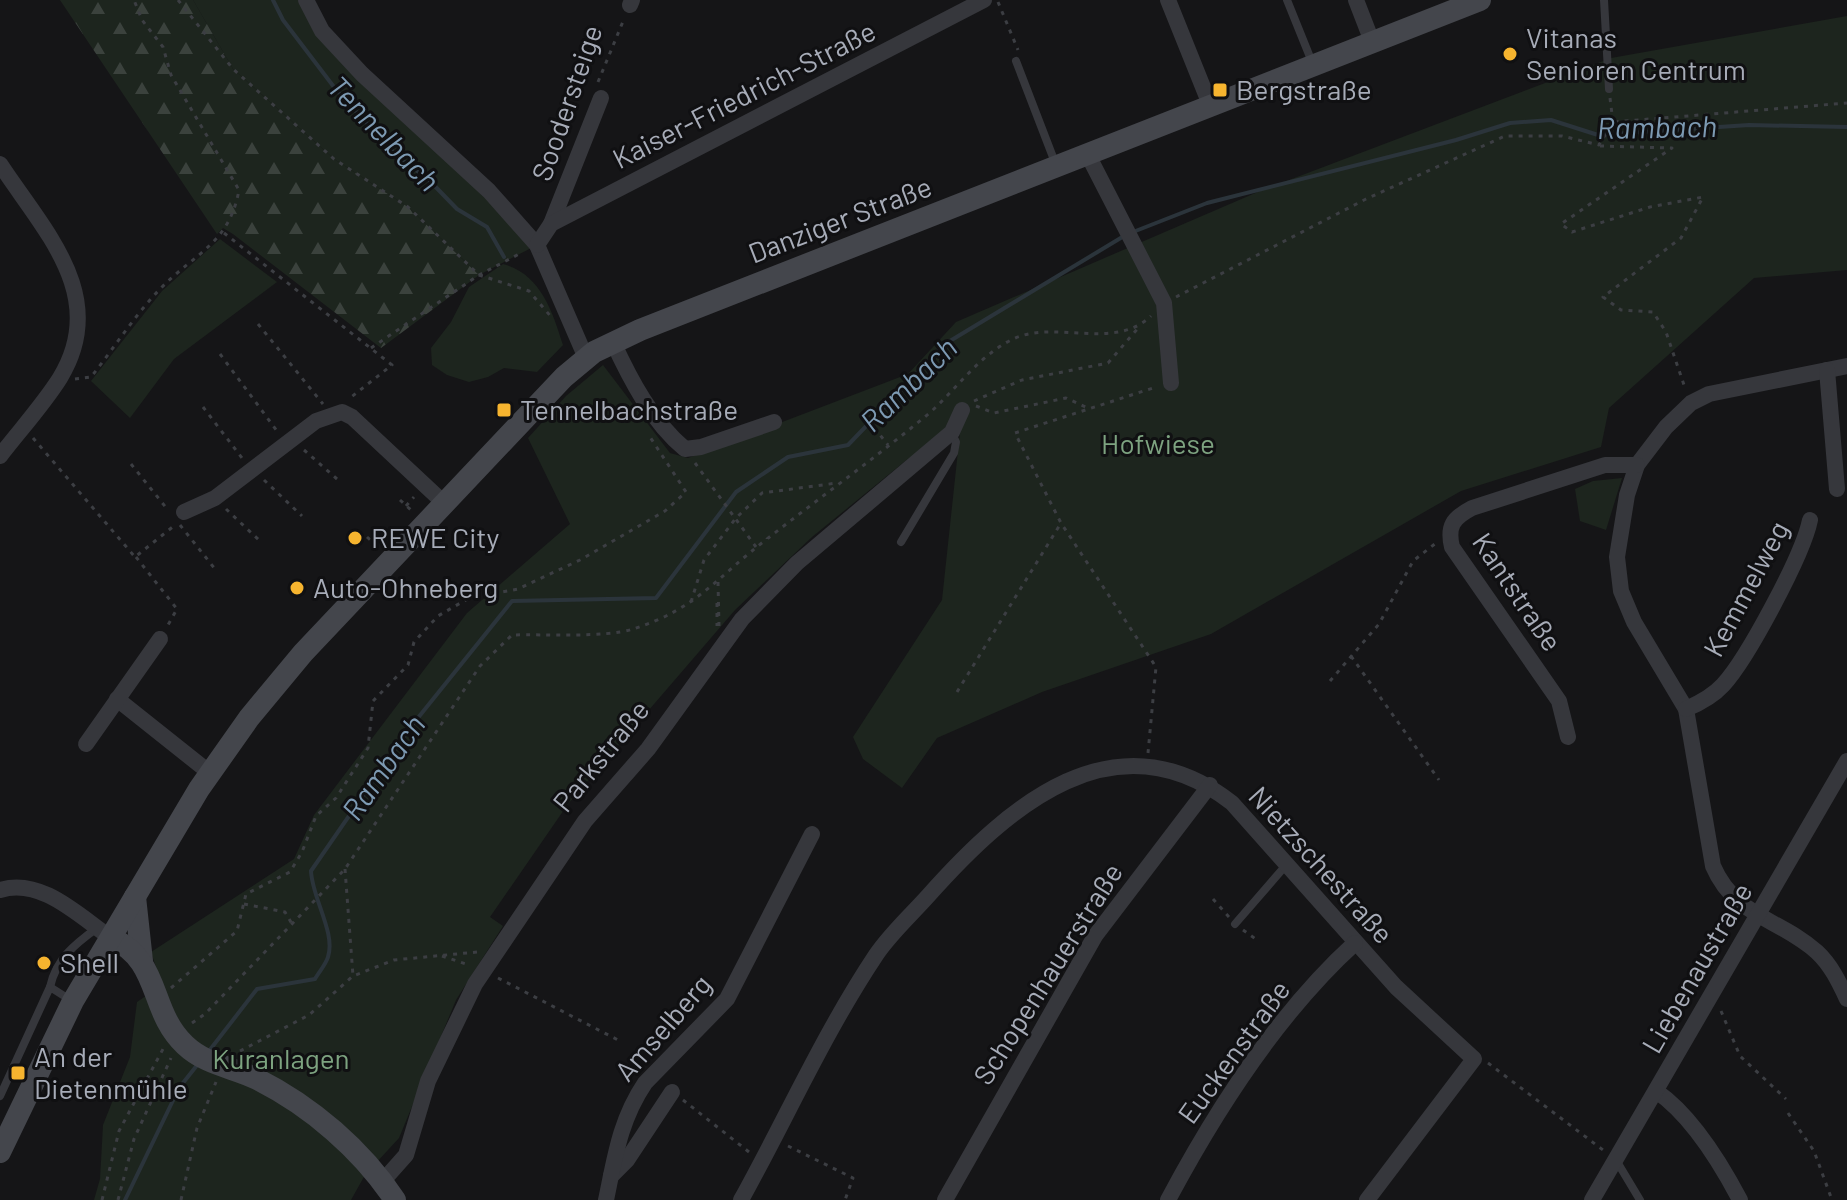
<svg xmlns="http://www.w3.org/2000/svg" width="1847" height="1200" viewBox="0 0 1847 1200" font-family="Barlow,sans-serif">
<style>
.green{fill:#1d251e}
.forest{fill:url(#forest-firs)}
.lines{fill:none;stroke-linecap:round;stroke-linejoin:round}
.stream{stroke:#2b343b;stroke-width:4}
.path{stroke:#3c3e43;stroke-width:3;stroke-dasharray:4 6;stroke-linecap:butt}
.lane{stroke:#36373c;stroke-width:8}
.street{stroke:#36373c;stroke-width:16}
.secondary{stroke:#44464c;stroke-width:22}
.poi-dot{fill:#f6b42f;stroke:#101012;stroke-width:3}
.labels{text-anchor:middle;stroke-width:6;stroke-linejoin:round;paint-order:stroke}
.poi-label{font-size:28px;fill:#a7acb8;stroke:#101012;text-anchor:start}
.street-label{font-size:28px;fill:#a7acb8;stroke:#101012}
.park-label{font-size:28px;fill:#7da380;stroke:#101012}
.water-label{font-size:30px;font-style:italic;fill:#7d9ab3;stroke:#101012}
</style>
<defs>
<pattern id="forest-firs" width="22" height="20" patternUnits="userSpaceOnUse" patternTransform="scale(2)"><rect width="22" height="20" fill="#1d251e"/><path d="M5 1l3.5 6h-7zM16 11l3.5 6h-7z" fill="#3b423d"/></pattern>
</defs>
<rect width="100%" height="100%" fill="#151517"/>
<!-- green -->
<g class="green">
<path d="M193,0h113l16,31 215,214 -58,30 -71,-68 -74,-48 -101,-90z"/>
<path d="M1847,16v254l-93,8 -145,130 -8,39 -140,44 -250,143 -169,58 -105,46 -35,50 -39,-29 -10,-22 89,-137 18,-168 -51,26 -97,79 -77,73 -167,194 -78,113 13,9 -47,74 -57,138 -34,37 -14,25h-257l6,-21 3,-54 27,-68 7,-55 25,-17 -11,-33 143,-93 20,-44 153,-202 103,-89 -42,-86 38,-42 37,-31 67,88 18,5 220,-84 48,-52 304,-131 351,-133z"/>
<path d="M220,239l57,43 -103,77 -44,59 -39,-37 71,-90z"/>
<path d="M503,264c37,10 49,46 60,81l-26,27 -33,-4 -16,9 -19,5 -22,-7 -15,-10 -1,-17 20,-26 18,-35z"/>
<path d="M1622,478l-16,52 -26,-9 -5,-32 18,-8z"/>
</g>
<!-- forest -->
<path class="forest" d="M60,0h133l40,69 101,90 74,48 71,68 -98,73 -148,-114 -10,-6 -6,6z"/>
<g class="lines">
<!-- stream -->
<g class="stream">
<path d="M273,0l10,20 54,71 62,67 27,19 31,32 30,18 17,30"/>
<path d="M1133,232l74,-29 249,-63 54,-17 41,-3 47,15 151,-10 98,2"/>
<path d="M209,1051l48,-62 58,-10c4,-7 11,-15 13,-22 8,-24 -16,-59 -17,-86l98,-142 103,-128 144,-3 80,-106 52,-35 60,-12 97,-101 179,-108"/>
<path d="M125,1200l54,-112 19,-24"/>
</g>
<!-- path -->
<g class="path">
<path d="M178,0l55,69 101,90 74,48 71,68 50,16 24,28"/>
<path d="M998,2l20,48"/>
<path d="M598,82l26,-63"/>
<path d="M1610,98l3,24"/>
<path d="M1600,146l72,2 -111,76 11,8 78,-25 53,-10 -22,41 -78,59 18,13 32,2 13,20 19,56"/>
<path d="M224,233l168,132 -42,33"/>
<path d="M1176,297l190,-98 139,-63h57l37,9 14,-23 234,-19"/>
<path d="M258,324l65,80"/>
<path d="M371,348l108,-73 44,-23"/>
<path d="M220,354l57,77"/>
<path d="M75,379l16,-2c23,-29 44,-62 69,-88 36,-37 69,-45 79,-99l-68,-115 -8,-28 -21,-27 -8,-20"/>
<path d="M974,401l48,-21 86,-17 31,-36"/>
<path d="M976,406l18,7 72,-15 24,11"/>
<path d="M203,407l39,51"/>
<path d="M862,412l26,33"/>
<path d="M33,438l102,119 40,-32"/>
<path d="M304,450l33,29"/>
<path d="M695,463l61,84"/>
<path d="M131,464l37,46"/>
<path d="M264,480l38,36"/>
<path d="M400,500l12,11"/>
<path d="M406,506l8,-9"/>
<path d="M226,509l35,33"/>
<path d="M180,525l35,44"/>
<path d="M367,537l10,9"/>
<path d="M136,557l41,52 -9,16"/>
<path d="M718,582l1,44"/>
<path d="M691,602l13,-42 32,-42 26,-25 75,-10"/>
<path d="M717,603v23"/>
<path d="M1351,656l88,124"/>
<path d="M1330,681l49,-57 34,-63 23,-18"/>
<path d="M957,692l104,-169"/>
<path d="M1148,753l8,-86 -95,-144 -46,-90 141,-46"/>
<path d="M345,869l8,107"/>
<path d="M1213,899l16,18"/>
<path d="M244,904l41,8 7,12"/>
<path d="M1243,930l14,10"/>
<path d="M442,956l27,9"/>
<path d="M498,978l120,62"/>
<path d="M171,988l66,-57 9,-37 44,-22 12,-20 14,-36 20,-18 32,-50 5,-47 35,-36 6,-23 24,-26 31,-18 49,-9 62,-29 85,-49 21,-19 -36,-55"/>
<path d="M1721,1011l19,45 46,43"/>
<path d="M192,1023l13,-9 140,-145 135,-203 32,-31c31,-1 93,3 121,-6 64,-20 84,-52 134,-90 51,-40 104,-78 154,-119 32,-25 53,-61 90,-80 43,-22 102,12 140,-24"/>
<path d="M240,1051l69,-36 44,-39 41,-16 83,-8"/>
<path d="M1488,1063l115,87"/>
<path d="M683,1100l66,52"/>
<path d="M1788,1113l26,38 18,49"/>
<path d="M788,1146l65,32 -8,22"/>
<path d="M102,1200l17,-69 44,-82"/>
<path d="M118,1200l16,-61 37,-81"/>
<path d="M181,1200l16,-72 19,-46"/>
</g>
<!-- lane -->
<g class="lane">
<path d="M1287,0l25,62"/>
<path d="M1604,0l5,89"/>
<path d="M1016,61l40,104"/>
<path d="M901,542l53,-89 2,-11 -4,-9"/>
<path d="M1235,924l52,-60"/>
<path d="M50,987c6,-28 25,-43 47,-59"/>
<path d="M0,1096l50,-109 22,14"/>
<path d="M1616,1160l24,40"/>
</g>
<!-- street -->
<g class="street">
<path d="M306,0l16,31 40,43 127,117 48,54 49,113"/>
<path d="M1168,0l43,107"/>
<path d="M1356,0l17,44"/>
<path d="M630,5l2,-5"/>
<path d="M1088,155l76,148 7,80"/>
<path d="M0,164c44,67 110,132 60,214 -17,27 -40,52 -60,78"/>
<path d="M551,224l50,-126"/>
<path d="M537,245l14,-21 433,-224"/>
<path d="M613,342c17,37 40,81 72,107l16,-2 73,-25"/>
<path d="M1847,366l-138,28 -18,9 -25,24 -29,38 -10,30 -10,62 4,34 13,31 52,87 27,157c22,51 66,52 104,86 14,13 22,30 30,47"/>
<path d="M1827,370l10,119"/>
<path d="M184,512l31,-14 101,-77 26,-9 10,5 92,86"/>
<path d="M117,699l93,74"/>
<path d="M1686,709c14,-6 27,-13 37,-24 24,-26 80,-130 87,-165"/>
<path d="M1568,737l-9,-36 -107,-154c-5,-21 1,-29 20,-39l133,-43h32"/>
<path d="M86,744l74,-105"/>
<path d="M0,890c41,-13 79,26 111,48"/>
<path d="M1656,1091c35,24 64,71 84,109"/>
<path d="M611,1176l16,-16 45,-68"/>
<path d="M382,1182l24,-27 22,-74 47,-97 110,-163 63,-72 94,-130 55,-56 155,-131 10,-22"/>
<path d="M606,1200c9,-43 14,-80 39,-117l82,-84 85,-165"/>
<path d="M741,1200c45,-81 83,-167 135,-245 14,-21 35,-40 52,-59 80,-90 187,-184 304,-93l164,184 78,72 -107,141"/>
<path d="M945,1200l150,-264 115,-151"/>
<path d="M1168,1200c49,-92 110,-187 187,-257"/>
<path d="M1592,1200l255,-439"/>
</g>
<!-- secondary -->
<g class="secondary">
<path d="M135,897l7,64"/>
<path d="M111,938c51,23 37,72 74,107 21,20 48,22 72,34 54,27 105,71 138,121"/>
<path d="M0,1152l73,-151 126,-212 50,-71 54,-65 261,-276 30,-25 46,-22 840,-330"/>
</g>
</g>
<!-- markers -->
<g class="poi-dot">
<circle cx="1510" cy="54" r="8"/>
<rect x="1212" y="82" width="16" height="16" rx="4"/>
<rect x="496" y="402" width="16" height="16" rx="4"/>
<circle cx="355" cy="538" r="8"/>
<circle cx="297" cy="588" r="8"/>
<circle cx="44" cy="963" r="8"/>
<rect x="10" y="1065" width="16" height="16" rx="4"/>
</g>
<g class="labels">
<!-- poi labels -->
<g class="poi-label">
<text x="1526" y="48">Vitanas<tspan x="1526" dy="32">Senioren Centrum</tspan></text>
<text x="1236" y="100">Bergstraße</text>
<text x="520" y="420">Tennelbachstraße</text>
<text x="371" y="548">REWE City</text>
<text x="313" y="598">Auto-Ohneberg</text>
<text x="60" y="973">Shell</text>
<text x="34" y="1067">An der<tspan x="34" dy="32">Dietenmühle</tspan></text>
</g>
<!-- street labels -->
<g class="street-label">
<text transform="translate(744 95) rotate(-27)" y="10">Kaiser-Friedrich-Straße</text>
<text transform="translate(567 103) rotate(-71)" y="10">Soodersteige</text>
<text transform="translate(840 220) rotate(-21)" y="10">Danziger Straße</text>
<text transform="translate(1746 589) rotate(-62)" y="10">Kemmelweg</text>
<text transform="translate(1517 592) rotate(56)" y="10">Kantstraße</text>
<text transform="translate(601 756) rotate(-51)" y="10">Parkstraße</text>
<text transform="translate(1321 865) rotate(48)" y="10">Nietzschestraße</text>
<text transform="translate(1697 968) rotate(-60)" y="10">Liebenaustraße</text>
<text transform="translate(1048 974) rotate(-58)" y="10">Schopenhauerstraße</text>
<text transform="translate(663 1028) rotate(-49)" y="10">Amselberg</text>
<text transform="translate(1234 1052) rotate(-54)" y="10">Euckenstraße</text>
</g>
<!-- park labels -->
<g class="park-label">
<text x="1158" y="454">Hofwiese</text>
<text x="281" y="1069">Kuranlagen</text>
</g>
<!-- water labels -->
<g class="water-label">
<text transform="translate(1657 128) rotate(-1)" y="10">Rambach</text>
<text transform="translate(383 134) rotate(46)" y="10">Tennelbach</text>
<text transform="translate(909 385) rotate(-44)" y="10">Rambach</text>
<text transform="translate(384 768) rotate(-55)" y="10">Rambach</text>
</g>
</g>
</svg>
